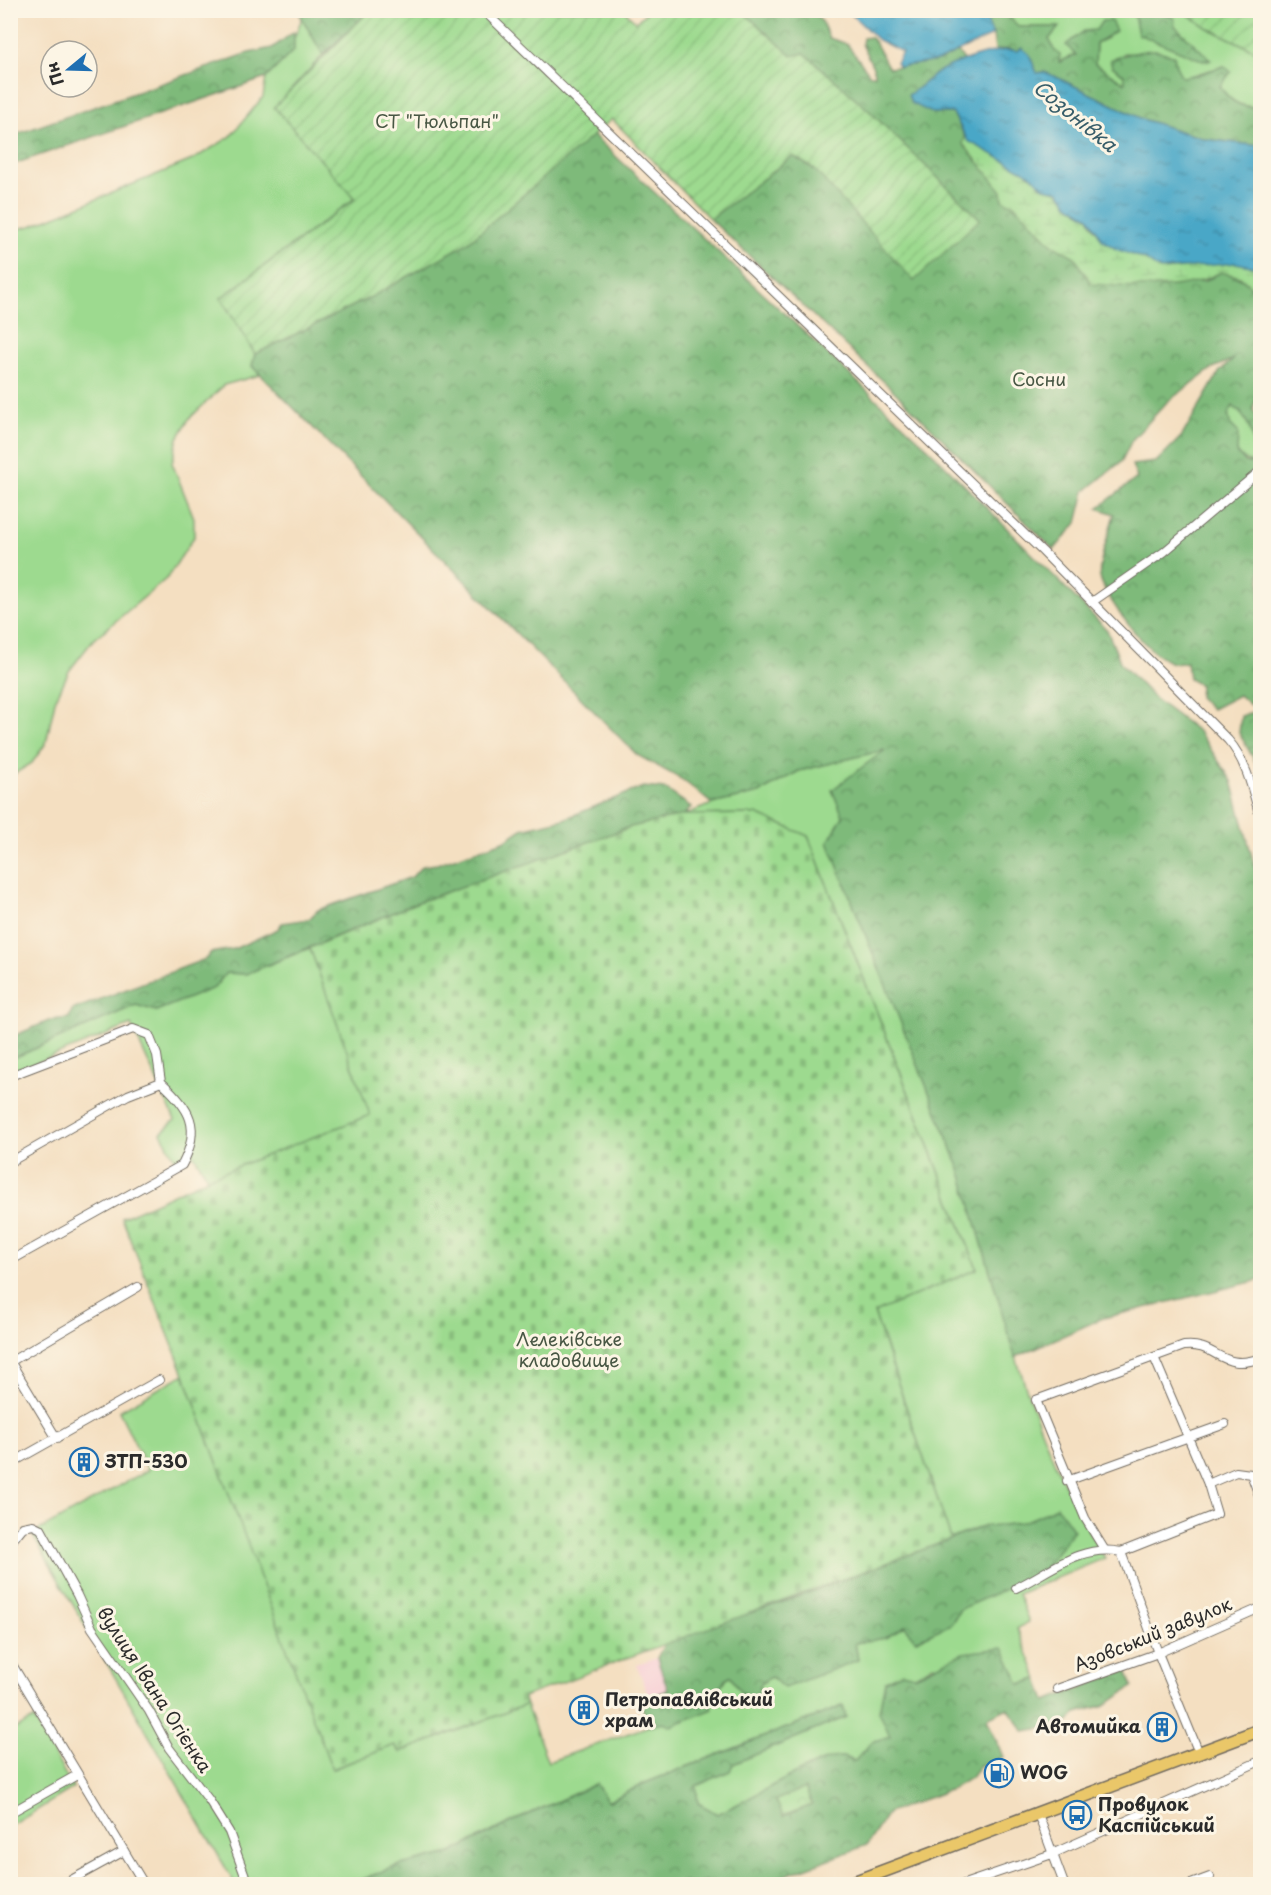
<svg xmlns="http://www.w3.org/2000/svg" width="1271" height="1895" viewBox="0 0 1271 1895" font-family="'Playpen Sans',sans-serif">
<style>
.built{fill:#f7cfd5}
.grass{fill:#9dda8f;stroke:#64825d;stroke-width:1.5}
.forest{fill:url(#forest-crowns);stroke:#547252;stroke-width:1.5}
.wetland{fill:url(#wetland-marsh);stroke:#64825d;stroke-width:1.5}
.cemetery{fill:url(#cemetery-stones);stroke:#64825d;stroke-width:1.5}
.park{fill:url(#park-crowns);stroke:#64825d;stroke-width:1.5}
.garden{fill:url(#garden-furrows);stroke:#64825d;stroke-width:1.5}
.water{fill:url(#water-ripples);stroke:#3a6979;stroke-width:1.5}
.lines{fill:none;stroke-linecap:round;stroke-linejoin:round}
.minor-casing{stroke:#716a60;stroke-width:10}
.primary-casing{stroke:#716a60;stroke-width:15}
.minor{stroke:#fff;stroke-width:8}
.primary{stroke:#eac769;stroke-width:12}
.labels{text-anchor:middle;stroke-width:6;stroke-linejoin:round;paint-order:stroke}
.park-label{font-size:18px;fill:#485744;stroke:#fcf5e5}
.poi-label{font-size:18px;font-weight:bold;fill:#2b2b2b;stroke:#fcf5e5;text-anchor:start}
.street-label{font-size:18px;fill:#2b2b2b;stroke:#fcf5e5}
.water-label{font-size:20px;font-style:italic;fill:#375d69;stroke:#fcf5e5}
</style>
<defs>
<pattern id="forest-crowns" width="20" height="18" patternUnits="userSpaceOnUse" patternTransform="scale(1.5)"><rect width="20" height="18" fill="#7eba7a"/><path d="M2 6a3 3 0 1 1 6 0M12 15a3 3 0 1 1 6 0" fill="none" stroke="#679764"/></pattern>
<pattern id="wetland-marsh" width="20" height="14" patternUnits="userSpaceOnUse" patternTransform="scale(1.5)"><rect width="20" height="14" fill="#9dda8f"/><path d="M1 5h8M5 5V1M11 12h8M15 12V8" fill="none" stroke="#87bb7c"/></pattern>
<pattern id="cemetery-stones" width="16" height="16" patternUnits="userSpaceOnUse" patternTransform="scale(1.5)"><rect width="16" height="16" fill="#9dda8f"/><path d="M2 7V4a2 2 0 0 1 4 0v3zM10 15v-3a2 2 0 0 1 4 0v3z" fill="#87bb7c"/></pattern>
<pattern id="park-crowns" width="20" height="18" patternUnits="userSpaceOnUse" patternTransform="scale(1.5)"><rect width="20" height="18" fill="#9dda8f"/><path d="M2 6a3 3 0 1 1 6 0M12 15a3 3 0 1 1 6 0" fill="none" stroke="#87bb7c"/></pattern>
<pattern id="garden-furrows" width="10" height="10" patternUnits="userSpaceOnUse" patternTransform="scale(1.5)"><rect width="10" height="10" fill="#9dda8f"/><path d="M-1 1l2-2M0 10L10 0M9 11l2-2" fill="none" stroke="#87bb7c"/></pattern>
<pattern id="water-ripples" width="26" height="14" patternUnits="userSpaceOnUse" patternTransform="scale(1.5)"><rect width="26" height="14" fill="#49a7c7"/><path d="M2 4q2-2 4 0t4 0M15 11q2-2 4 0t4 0" fill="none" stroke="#3d88a2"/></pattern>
</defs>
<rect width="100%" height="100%" fill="#fcf5e5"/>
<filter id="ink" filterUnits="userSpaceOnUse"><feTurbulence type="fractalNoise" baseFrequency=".0167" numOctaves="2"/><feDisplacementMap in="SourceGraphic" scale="12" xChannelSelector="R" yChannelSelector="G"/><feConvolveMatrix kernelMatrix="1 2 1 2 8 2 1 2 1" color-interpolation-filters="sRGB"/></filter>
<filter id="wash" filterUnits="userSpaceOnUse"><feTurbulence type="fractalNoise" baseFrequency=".008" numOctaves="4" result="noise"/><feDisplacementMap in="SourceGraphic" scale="24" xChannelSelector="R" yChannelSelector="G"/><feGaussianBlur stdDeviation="1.35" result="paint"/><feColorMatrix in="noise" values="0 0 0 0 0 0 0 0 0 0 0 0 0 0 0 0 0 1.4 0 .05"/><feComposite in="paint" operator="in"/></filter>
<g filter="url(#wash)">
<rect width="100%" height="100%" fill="#f4dfc1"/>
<!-- built -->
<path class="built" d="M657,1658l11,33 -19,6 -12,-32z"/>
<!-- grass -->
<g class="grass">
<path d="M1003,11h180l25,17 52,25v55c-19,-1 -30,-5 -40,-22l4,-20 -42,12c-20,-38 -26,-22 -58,-25l-12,13 12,9 2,9 -5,-2 -26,-17 1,-22 11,-5c-17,-12 -25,-6 -40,6l9,11 -18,7 -9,-23 10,-12h-40z"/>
<path d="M302,18l21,37 -48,52 80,91 -134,100 34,56 -3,12 8,9 -36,10 -35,34 -11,19 -6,25 22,55v19l-27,41 -74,62 -24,31 -14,30 -9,42 -14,20 -21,13v-546l20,-4 161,-66 38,-23 33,-40 3,-19 29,-42z"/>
<path d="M1233,406c16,13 20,27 21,46l6,6v7c-30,-5 -25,-24 -32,-51z"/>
<path d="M887,749l-44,67c40,119 82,237 119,357 39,129 69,271 143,385l-87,36 11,28 -12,6 21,51 -18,5 -87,-19 -18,11 -24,60 -19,6 -17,19c-5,-1 -10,-4 -14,-4 -20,-2 -98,47 -124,57l-19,-11 -2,-17 33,-15 4,-7 113,-47 -3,-11 -198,77 -38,19 -11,-18 -91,41 -54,28 -58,14 -41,17h-117l-203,-350 116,-64 -29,-59 65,-37 149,395 63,-25 4,8 125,-47 -1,-5 24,62 101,-36 63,-17 -4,-11 23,-23 28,21v-11l12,-8 87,-18 -3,-16 30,-5 20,-12 11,14 35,-16 9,-15 24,-11 73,-92c-31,20 -37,17 -71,20 -11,2 -24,9 -35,13l-77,-227 103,-44 -169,-432 -52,-22 -72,1 28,-11 47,-11 40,-22z"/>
<path d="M310,948l61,167 -163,63 -14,-23 -17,7 -16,-29 14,-13 -44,-95 -120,48v-14l125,-54 20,6 58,-23 12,-15 20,1z"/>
<path d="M34,1719l39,69 -62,38v-95z"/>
</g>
<!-- forest -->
<g class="forest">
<path d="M298,11h71l-46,44z"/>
<path d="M742,11h19l13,4 40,-2 8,9 7,16 18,6 23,31h5v-3l-13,-28 1,-6 7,-1c9,7 12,21 19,31l49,-7 20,-9 7,9 -29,12 -27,22 23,18h21l12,24 -1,7 38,47 1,9 13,6 36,38 23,13 16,27 114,-3 16,-9c18,4 31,11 39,29v85l-7,23 7,14v35l-6,-5c-1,-20 -5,-34 -21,-47l-5,9 2,9 8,8 -1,21 8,9 15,3v231l-10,9 -11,-10 -27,14 -13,-12 1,-12 -11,-6 -2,-17c-4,1 -10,2 -14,1 -23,-6 -67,-62 -73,-86 -3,-12 11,-49 14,-63l-16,-6 39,-30 -5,-13 24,-3 26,-26 38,-65 14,-12 -21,9 -46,34 -35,38 -11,22 -36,29 -8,32 -23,27 -159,-158 -185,-173 83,-63 21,13 166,50 -116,-113 -60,-53 -12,3z"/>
<path d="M983,11h20l16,16h40l-10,12 5,11 6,4 -1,8 17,-7 -10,-10 18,-14 12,-1 6,-9h9l5,10 -20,12 -1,21 30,19 -1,-8 -12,-9 -2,-6c8,-4 38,-11 46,-10 6,2 11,4 18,5l2,11 6,11 15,-2 27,-9 7,6 -11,14c10,17 21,21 40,22v38l-55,-7 -63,-20 -86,-42 -12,-5 -7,1 -8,-18 -20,-6 -14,1 -2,-15z"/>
<path d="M1133,11h26l15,7 1,8 36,34 -7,1 -66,-27z"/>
<path d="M294,32v18l-28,28 -255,87v-29l238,-83 23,-5z"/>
<path d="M593,135l329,307 185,188 14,34 34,35 44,33 33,49 28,106v393l-157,38 -88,39 -54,-185 -133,-330 15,-26 -11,-26 53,-40 -86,21 -40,22 -47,11 -29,-24 -46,-25 -385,-389 3,-12 116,-57 95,-53z"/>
<path d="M1260,710v60l-21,-37 2,-17z"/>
<path d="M643,787l22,2 26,18 -7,8 -53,12 -215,76 -170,71 -20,-1 -12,15 -58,23 -20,-6 -125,54v-22l40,-17 18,-2 3,-8 136,-52 2,-5 24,-4 44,-20 4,-6 27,-4 9,-9 94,-33 10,-11 15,-2 67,-23 18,-12 42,-10z"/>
<path d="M1057,1506l17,24 -34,44 -80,35 -9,15 -35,16 -11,-14 -20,12 -30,5 3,17 -74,28 -13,-11 -12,8v11l-15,1 -14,-21 -22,22 5,11 -42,17 -9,-3 -13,3 -9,-24 28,-12 -11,-32 9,-17 120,-40 199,-75c28,0 48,-5 72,-20z"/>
<path d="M1003,1648l17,36 18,-5 8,22 81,-31 6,17 -28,18 -28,8 -13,12 -40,6 -16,-23 -21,10 16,39 -24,9 -8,12 -22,12 -61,23 -21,32 -105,39h-54l-2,-3 -9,3h-345l41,-17 58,-14 54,-28 91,-41 12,18 37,-19 198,-77 3,11 -113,47 -3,7 -34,15 2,17 19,11c26,-10 103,-59 124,-57 5,0 10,3 14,4l17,-19 18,-6 -11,-25 6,-30 17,-8 13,3 48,-23z"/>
</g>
<!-- wetland -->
<path class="wetland" d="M965,137l66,38 13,13 15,3 9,13 21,13c10,27 30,31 53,41 7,3 13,11 21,11 30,2 69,-16 97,-1v27l-20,-18 -19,-5c-38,21 -88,15 -130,12l-16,-27 -23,-13 -36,-38 -13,-6 -1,-9 -39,-47z"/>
<!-- cemetery -->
<path class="cemetery" d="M756,814l52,22 169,433 -103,44 77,226c-142,54 -286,103 -427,158l1,8 -125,47 -5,-7 -63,24 -148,-395 -62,-156 86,-40 162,-63 -60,-167 106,-45 215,-76 53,-12z"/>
<!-- park -->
<path class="park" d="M805,1788l7,17 -29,11 -7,-16z"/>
<!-- garden -->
<g class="garden">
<path d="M624,10l12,12 11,-11h95l50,45 12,-3 60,53 116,113 -66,62 -100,-112 -21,-13 -83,63 -98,-100 -146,125 -95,53 -116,57 -34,-56 134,-99 -81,-92 95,-96z"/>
<path d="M1183,11h77v42l-52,-25z"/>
</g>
<!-- water -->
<g class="water">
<path d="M848,11h135l10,24 -55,26 -39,6 -3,-4 6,-11 -24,-12z"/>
<path d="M1022,48l7,6 8,19 7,-1 12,5 86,42 63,20 55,7v122l-24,-5 -76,7 -16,-11 -28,-10 -14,-9 -13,-23 -21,-13 -9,-13 -15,-3 -13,-13 -63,-34 -15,-28h-21l-21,-10 -3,-8c10,-6 18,-14 27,-21 16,-11 64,-28 82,-23z"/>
</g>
</g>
<g filter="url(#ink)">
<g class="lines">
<!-- minor casing -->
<g class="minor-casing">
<g id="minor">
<path d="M483,10l559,541 186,189c18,20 25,51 32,77"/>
<path d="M1092,602l72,-50 96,-81"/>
<path d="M10,1076l123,-47 16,6 8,20 4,27c29,26 41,45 21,83l-172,96"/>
<path d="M10,1162l118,-67 33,-13"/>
<path d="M10,1361l47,78"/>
<path d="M10,1362l128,-75"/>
<path d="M10,1464l149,-84"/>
<path d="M1067,1481l158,-57"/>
<path d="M1208,1484l28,-12 15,2 9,24"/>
<path d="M10,1543l13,-16 10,-2 8,4 36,66 15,33 57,83 20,37 40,52 20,32 19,52"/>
<path d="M1104,1549l-19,-31 -49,-118 148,-54c32,-4 38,27 76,12"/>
<path d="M1121,1552l37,101 41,100"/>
<path d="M1016,1588c35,-17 64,-44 105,-36l96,-38 -9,-30 -54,-127"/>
<path d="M10,1661l134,223"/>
<path d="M1057,1689l101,-36 102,-45"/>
<path d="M10,1813l67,-38"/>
<path d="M1038,1814l26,70"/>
<path d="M64,1884l60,-33"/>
<path d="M964,1884l88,-30 208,-93"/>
<path d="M1191,1884l19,-7"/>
</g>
</g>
<!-- primary casing -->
<g class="primary-casing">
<path id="primary" d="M849,1884l411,-154"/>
</g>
<!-- minor -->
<use href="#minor" class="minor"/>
<!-- primary -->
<use href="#primary" class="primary"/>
</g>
</g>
<!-- icons -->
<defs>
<g id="building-ring" transform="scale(1.5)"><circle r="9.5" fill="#fcf5e5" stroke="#1f6fb2" stroke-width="1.5"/><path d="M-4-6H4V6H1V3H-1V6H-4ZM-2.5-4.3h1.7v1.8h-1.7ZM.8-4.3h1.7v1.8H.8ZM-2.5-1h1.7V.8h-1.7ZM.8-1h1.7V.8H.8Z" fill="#1f6fb2"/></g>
<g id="fuel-ring" transform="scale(1.5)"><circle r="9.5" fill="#fcf5e5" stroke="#1f6fb2" stroke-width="1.5"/><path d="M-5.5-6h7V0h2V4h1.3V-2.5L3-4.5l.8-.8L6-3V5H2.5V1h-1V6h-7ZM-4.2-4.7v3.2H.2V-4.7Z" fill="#1f6fb2"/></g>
<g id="bus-ring" transform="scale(1.5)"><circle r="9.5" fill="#fcf5e5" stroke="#1f6fb2" stroke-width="1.5"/><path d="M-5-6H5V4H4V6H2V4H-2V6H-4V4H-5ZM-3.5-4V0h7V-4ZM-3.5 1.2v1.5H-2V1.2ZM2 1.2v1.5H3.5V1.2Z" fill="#1f6fb2"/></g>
</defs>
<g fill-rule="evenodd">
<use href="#building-ring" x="84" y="1462"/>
<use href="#building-ring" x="584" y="1710"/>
<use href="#building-ring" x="1162" y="1727"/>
<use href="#fuel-ring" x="999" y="1773"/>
<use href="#bus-ring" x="1077" y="1815"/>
</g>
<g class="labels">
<!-- park labels -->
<g class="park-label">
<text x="437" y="128">СТ "Тюльпан"</text>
<text x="1039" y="386">Сосни</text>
<text x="569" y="1346">Лелеківське<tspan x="569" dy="21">кладовище</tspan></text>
</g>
<!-- poi labels -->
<g class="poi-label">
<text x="105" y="1468">ЗТП-530</text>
<text x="605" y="1706">Петропавлівський<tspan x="605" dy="21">храм</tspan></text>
<text x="1141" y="1733" text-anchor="end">Автомийка</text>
<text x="1020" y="1779">WOG</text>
<text x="1098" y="1811">Провулок<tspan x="1098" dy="21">Каспійський</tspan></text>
</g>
<!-- street labels -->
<g class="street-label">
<text transform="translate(1153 1635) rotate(-22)" y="6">Азовський завулок</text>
<text transform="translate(154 1690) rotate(57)" y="6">вулиця Івана Огієнка</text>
</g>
<!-- water labels -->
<g class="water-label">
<text transform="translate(1075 116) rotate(39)" y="7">Созонівка</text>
</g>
</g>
<!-- margin -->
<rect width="1271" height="1895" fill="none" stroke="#fcf5e5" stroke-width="36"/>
<!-- north arrow -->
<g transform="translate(69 69) rotate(251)"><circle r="28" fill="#fcf5e5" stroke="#a8a49b" stroke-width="1.5"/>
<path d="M0-4.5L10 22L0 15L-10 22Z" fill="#1f6fb2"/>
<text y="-9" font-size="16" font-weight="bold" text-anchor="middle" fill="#2b2b2b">Пн</text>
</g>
</svg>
